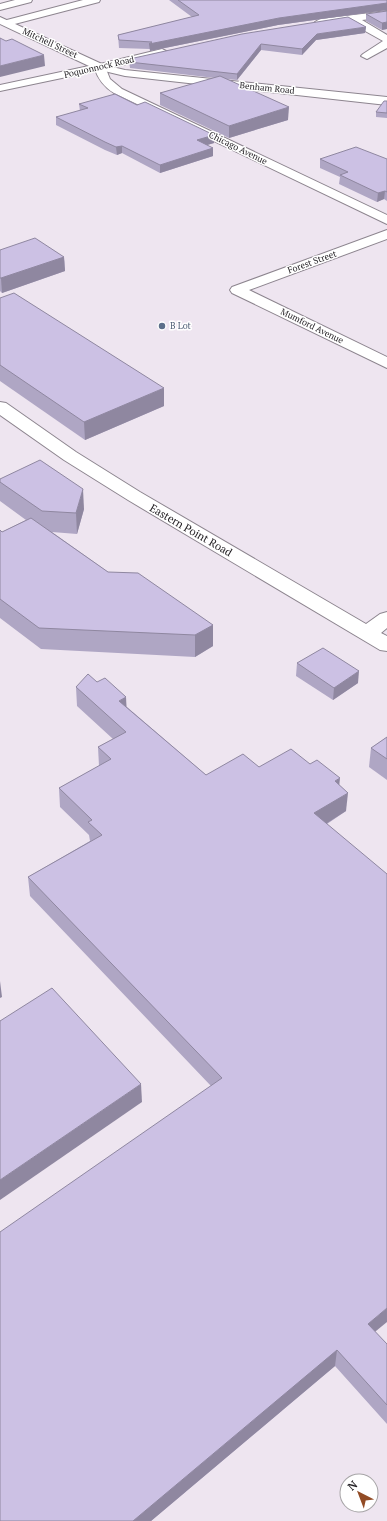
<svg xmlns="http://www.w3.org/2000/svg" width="387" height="1521" viewBox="0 0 387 1521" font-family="'PT Serif',serif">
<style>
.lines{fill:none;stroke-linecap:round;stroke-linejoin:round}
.minor-casing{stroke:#8d858f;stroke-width:2}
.major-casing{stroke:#8d858f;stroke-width:2}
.minor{fill:#fff;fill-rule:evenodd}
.major{fill:#fff;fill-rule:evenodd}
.wall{fill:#afa6c4}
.shaded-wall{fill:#8f87a0}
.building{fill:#ccc1e4;stroke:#8f87a0}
.service-dot{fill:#5c6f8a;stroke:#fff;stroke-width:1.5}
.labels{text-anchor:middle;stroke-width:3;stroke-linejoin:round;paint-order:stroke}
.far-street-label{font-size:9px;fill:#221f23;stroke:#fff}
.far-service-label{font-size:9px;fill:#4e5e75;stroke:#fff;text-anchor:start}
.street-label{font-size:11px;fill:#221f23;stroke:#fff}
</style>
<rect width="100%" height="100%" fill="#eee5f0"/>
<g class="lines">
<!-- minor casing -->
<g class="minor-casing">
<g id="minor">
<path d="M15,0h17l-1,2 -31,8v-6z"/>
<path d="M83,0h17l-1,2 -92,24 -5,-3 1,-2z"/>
<path d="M387,11v6l-25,3 25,15v13l-20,11 -6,-3 2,-2 20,-13 -34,-19 -29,3 -5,-3 5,-3z"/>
<path d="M162,49l6,3 -2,2 -60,15 4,10 12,10 265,126v9l-273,-131c-10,-6 -16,-14 -20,-26l2,-2z"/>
<path d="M387,230v9l-138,51 138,67v11l-155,-75 -2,-3 2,-3z"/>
</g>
</g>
<!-- major casing -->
<g class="major-casing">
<g id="major">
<path d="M0,17l104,48 21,5 262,27v8l-262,-29 -25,-6 -100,21v-6l89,-19 -89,-42z"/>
<path d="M0,402l6,1 70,49 64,40 226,132 14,-10 7,-2v16l-6,5 6,3v15l-7,-1 -252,-150 -64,-40 -64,-45z"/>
</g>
</g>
<!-- minor -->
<use href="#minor" class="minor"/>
<!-- major -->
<use href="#major" class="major"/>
</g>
<!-- wall -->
<g class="wall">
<path d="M169,0h218v10l-109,15 -128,26v-2l-31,-1 -1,-13 74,-18z"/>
<path d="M387,11v18l-5,1 -16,-9v-7z"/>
<path d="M366,27l-1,6 -49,7 -14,15 -41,-5 -24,30 -11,-1 62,41 -59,18 -69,-33v-12l55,-15 -85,-10 -1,-6z"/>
<path d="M387,101v17l-11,-1v-5z"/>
<path d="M79,104l58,1 77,30v8l-7,2 6,3v8l-53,17 -38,-20 -5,2 -12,-5 -49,-25v-8l24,-6z"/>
<path d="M320,159h67v42l-3,-2 -7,3 -38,-18 1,-7 -20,-9z"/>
<path d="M0,250l64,7 1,14 -63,22 -2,-2z"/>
<path d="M0,298l164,108 -79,34 -85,-59z"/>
<path d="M0,479l84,30 -7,25 -25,-2 56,40 105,53v21l-18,11 -154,-8 -41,-31v-88l2,2 24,-12 -26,-19z"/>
<path d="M297,663l61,20 -25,17 -37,-24z"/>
<path d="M76,687l51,20 79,68 53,-8 51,-3 29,21 7,26 -19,13 48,508 12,12v80l-52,-58 -184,155h-151l211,-435 -181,-190 -2,-19 62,-36 -1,-6 -29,-28 -1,-19 40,-22 -1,-19 15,-8 -36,-33z"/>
<path d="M387,737v43l-18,-13 2,-19z"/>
</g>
<!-- shaded-wall -->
<g class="shaded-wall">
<path d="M387,3v7l-109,15 -128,26 -1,-7 130,-26z"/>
<path d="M387,22v7l-5,1v-7z"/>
<path d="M366,27l-1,6 -49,7 -14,15v-6l15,-15z"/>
<path d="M261,44v6l-24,30v-6z"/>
<path d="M44,55l1,11 -45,11v-11z"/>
<path d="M289,107l-1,13 -59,18v-12z"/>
<path d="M214,135v8l-17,5v-8z"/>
<path d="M122,146v7l-5,2 -1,-8z"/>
<path d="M213,148v8l-53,17v-8z"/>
<path d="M385,191l-1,8 -7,3 1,-9z"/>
<path d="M64,257l1,14 -63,22 -1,-15z"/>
<path d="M164,388v18l-79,34 -1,-18z"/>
<path d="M83,489l1,20 -7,25 -1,-21z"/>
<path d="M213,625v21l-18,11v-22z"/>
<path d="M359,671l-1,12 -25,17 1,-12z"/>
<path d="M126,697l1,19 -8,-15z"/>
<path d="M340,778l-2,19 -3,-16z"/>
<path d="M348,793l-2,18 -33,21 1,-19z"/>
<path d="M0,981l2,16 -2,1z"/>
<path d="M141,1084l1,18 -142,98v-20z"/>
<path d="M387,1308v14l-22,18 3,-16z"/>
<path d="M337,1350l-2,16 -184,155h-18z"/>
</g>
<!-- building -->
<g class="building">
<path d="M178,0h209v3l-108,15 -130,26 3,-2 -33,-2 -1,-5 81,-20z"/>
<path d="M387,11v11l-5,1 -16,-9z"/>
<path d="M348,17l18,10 -49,7 -15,15 -41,-5 -24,30 -108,-12 5,-4 108,-24z"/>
<path d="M0,38l6,3 6,-2 32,16 -44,11z"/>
<path d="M220,76l69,31 -60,19 -69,-33z"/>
<path d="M115,94l22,11 8,-3 69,33 -17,5 16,8 -53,17 -38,-19 -6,1 -11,-5 -49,-25 32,-9 -9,-4z"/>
<path d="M384,101h3v12l-11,-1z"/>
<path d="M356,147l31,12v33l-2,-1 -7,2 -38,-18 8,-3 -28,-13z"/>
<path d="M35,238l29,19 -63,21h-1v-28z"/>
<path d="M14,293l150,95 -80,34 -84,-57v-67z"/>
<path d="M40,460l43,29 -7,24 -34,-2 -42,-29v-3z"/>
<path d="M31,518l77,54 30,1 75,52 -18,10 -156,-7 -39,-29v-69l2,2z"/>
<path d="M323,648l36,23 -25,17 -37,-25z"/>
<path d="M88,674l9,8 8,-4 21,19 -7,4 87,74 37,-21 16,13 32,-18 19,15 7,-4 23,18 -5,3 13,12 -34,20 73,61v434l-19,16 19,20v61l-50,-55 -204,171h-133v-289l222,-154 -194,-201 74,-42 -14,-13 4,-2 -33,-32 52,-29 -13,-12 28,-15 -50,-45z"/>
<path d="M387,737v22l-16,-11z"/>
<path d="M52,988l89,96 -141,96v-159z"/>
</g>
<!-- markers -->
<circle class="service-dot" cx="162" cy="326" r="4"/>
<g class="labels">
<!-- far-street labels -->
<g class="far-street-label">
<text transform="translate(50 43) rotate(25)" y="3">Mitchell Street</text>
<text transform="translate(99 67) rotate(-13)" y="3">Poquonnock Road</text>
<text transform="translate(267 88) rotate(6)" y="3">Benham Road</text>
<text transform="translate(238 148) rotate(26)" y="3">Chicago Avenue</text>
<text transform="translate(312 262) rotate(-20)" y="3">Forest Street</text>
<text transform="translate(312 326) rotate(26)" y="3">Mumford Avenue</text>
</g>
<!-- far-service labels -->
<g class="far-service-label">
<text x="170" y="329">B Lot</text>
</g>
<!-- street labels -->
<g class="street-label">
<text transform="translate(191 530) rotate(30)" y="4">Eastern Point Road</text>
</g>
</g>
<!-- north arrow -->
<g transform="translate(359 1493) rotate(318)"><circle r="19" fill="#ffffff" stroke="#a7a5a7"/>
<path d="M0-3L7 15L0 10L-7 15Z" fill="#924b25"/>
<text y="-6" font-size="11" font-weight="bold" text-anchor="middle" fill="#221f23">N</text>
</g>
</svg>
